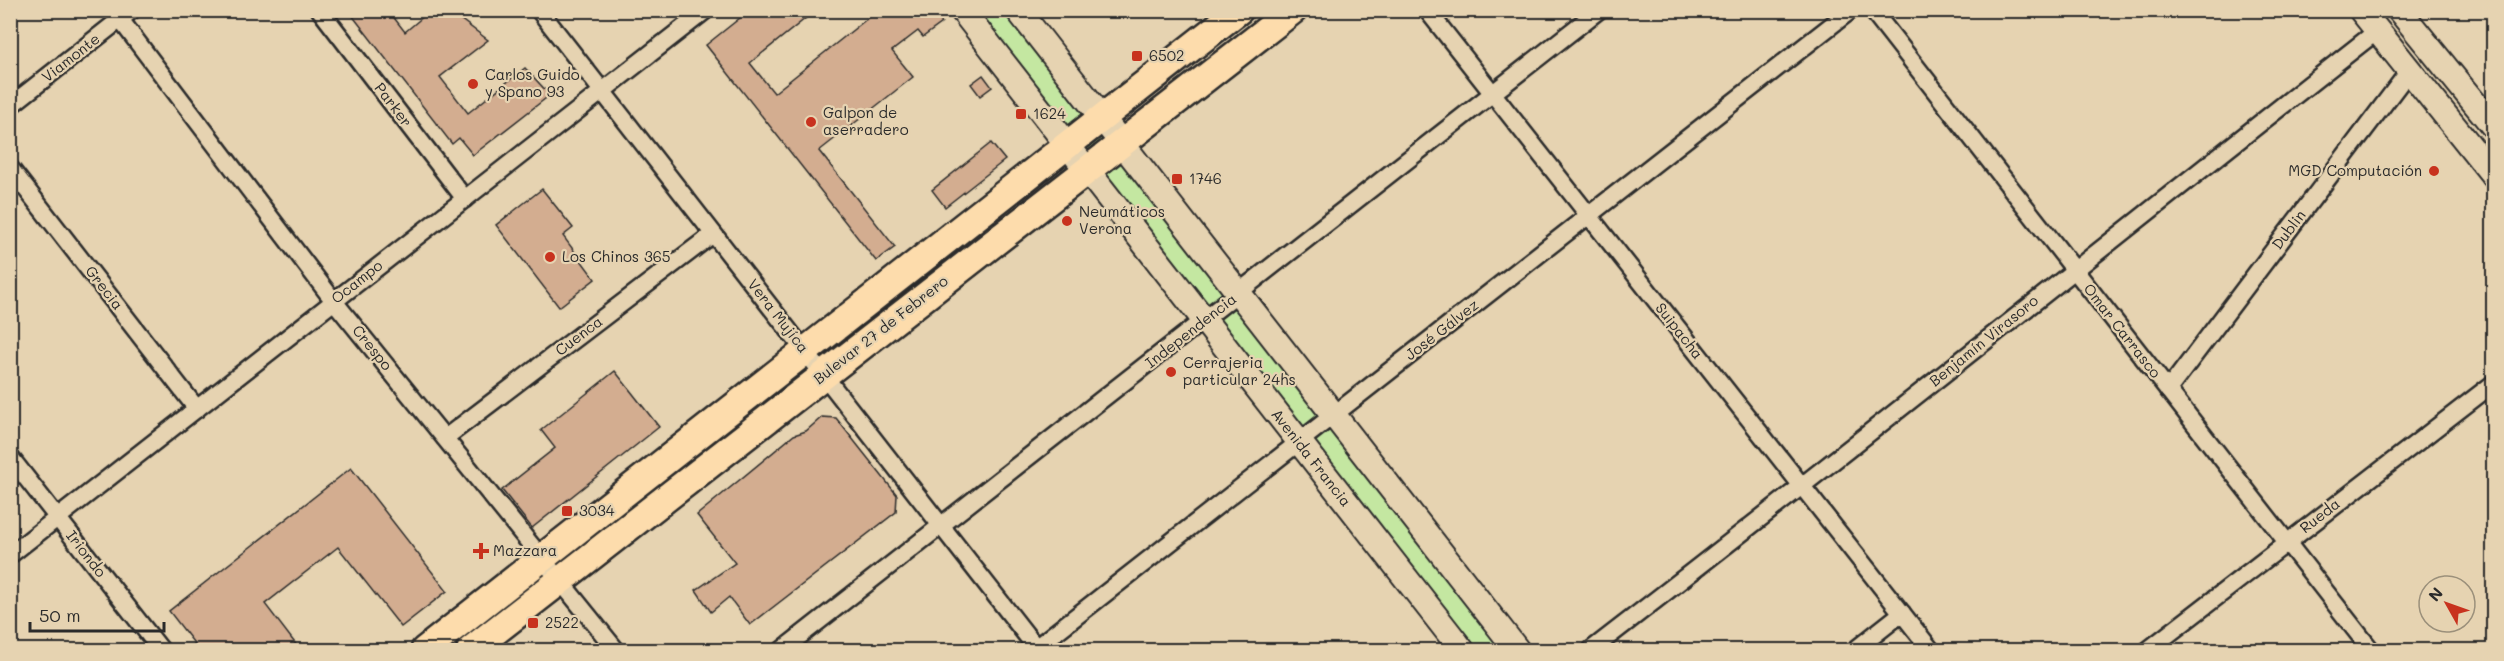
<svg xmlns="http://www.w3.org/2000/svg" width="2504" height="661" viewBox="0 0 2504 661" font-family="Mali,sans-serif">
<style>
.green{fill:#c4e7a1;stroke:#788966;stroke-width:1.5}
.building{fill:#d3ad90;stroke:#2b2b2b;stroke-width:1.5}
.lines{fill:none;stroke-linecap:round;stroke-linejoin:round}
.minor-casing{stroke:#2b2b2b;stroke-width:21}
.secondary-casing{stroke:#2b2b2b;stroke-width:28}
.primary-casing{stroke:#2b2b2b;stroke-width:32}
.minor{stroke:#e6d3b1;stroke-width:16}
.secondary{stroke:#e6d3b1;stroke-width:24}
.primary{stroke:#fddcac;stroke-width:27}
.poi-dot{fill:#c8321e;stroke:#e6d3b1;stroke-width:2}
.labels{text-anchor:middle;stroke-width:4.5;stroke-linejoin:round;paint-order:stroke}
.poi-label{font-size:15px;fill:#2b2b2b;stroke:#e6d3b1;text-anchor:start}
.street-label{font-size:15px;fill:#2b2b2b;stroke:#e6d3b1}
</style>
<rect width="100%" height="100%" fill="#e6d3b1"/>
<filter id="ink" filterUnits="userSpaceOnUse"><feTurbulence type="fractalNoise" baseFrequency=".0167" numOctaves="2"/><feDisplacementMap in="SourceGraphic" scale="12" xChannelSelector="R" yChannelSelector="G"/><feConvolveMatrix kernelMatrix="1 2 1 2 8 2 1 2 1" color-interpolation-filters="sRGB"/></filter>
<g filter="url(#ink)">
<!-- green -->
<path class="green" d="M962,11h56l499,639h-55z"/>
<!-- building -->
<g class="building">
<path d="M348,10h40l17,22 26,-22h17l40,30 -48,37 28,36 57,-45 25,27 -77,60 -14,-17 -7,6z"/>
<path d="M750,10h66l-66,53 24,30 104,-83h54l10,13 -19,14 -5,-6 -26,20 21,26 -94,74 76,96 -19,14 -170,-216z"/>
<path d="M983,75l9,12 -12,9 -9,-12z"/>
<path d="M991,143l14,17 -60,47 -13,-17z"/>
<path d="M542,189l31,39 -10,8 32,43 -36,28 -63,-82z"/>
<path d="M615,371l44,56 -127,101 -30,-38 53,-42 -14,-18z"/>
<path d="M822,417l14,1 61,77 -1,17 -146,113 -21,-28 -18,15 -15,-22 39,-27 -38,-48 97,-80 12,-4z"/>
<path d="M351,468l96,123 -46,36 -63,-80 -73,57 36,47h-101l-31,-40z"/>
</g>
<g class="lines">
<!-- minor casing -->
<g class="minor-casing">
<g id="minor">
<path d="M113,10l220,290 283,350"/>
<path d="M320,10l145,189"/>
<path d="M539,10l499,640"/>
<path d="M1427,10l504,640"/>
<path d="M1872,10l499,640"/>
<path d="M10,106l122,-96"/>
<path d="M10,168l187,241"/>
<path d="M2168,390l241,-319"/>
<path d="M445,438l268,-204"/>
<path d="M10,457l151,193"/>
<path d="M10,555l696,-545"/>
<path d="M782,650l817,-640"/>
<path d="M1033,650l818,-640"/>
<path d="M1591,650c264,-203 524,-413 786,-619"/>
<path d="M1855,650l47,-37"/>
<path d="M2148,650l346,-267"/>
</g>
</g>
<!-- secondary casing -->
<g class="secondary-casing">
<g id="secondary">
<path d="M962,10l500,640"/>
<path d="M1018,10l499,640"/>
<path d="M2361,10l133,166"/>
<path d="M2399,10l95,117"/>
</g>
</g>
<!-- primary casing -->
<g class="primary-casing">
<g id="primary">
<path d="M425,650l814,-640"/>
<path d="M471,650l822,-640"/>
</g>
</g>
<!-- minor -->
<use href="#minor" class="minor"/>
<!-- secondary -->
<use href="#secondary" class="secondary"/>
<!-- primary -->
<use href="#primary" class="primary"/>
</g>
</g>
<!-- markers -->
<g class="poi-dot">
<rect x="1131" y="50" width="12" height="12" rx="3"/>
<circle cx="473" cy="84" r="6"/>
<rect x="1015" y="108" width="12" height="12" rx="3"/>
<circle cx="811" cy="122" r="6"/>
<circle cx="2434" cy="171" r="6"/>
<rect x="1171" y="173" width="12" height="12" rx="3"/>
<circle cx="1067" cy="221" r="6"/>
<circle cx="550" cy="257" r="6"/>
<circle cx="1171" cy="372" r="6"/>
<rect x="561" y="505" width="12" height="12" rx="3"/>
<path d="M478 542h6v6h6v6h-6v6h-6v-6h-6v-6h6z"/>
<rect x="527" y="617" width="12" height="12" rx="3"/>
</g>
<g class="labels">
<!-- poi labels -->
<g class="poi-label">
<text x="1149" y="61">6502</text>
<text x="485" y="80">Carlos Guido<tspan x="485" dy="17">y Spano 93</tspan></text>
<text x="823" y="118">Galpon de<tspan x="823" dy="17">aserradero</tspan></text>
<text x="1033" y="119">1624</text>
<text x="2422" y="176" text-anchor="end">MGD Computación</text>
<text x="1189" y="184">1746</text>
<text x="1079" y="217">Neumáticos<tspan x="1079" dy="17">Verona</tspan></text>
<text x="562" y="262">Los Chinos 365</text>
<text x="1183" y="368">Cerrajeria<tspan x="1183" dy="17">particular 24hs</tspan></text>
<text x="579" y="516">3034</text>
<text x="493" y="556">Mazzara</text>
<text x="545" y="628">2522</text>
</g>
<!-- street labels -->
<g class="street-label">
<text transform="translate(71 58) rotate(-38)" y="5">Viamonte</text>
<text transform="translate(393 105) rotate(53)" y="5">Parker</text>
<text transform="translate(2289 230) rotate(-53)" y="5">Dublin</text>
<text transform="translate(357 282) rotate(-38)" y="5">Ocampo</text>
<text transform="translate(104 288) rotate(52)" y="5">Grecia</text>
<text transform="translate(778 316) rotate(52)" y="5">Vera Mujíca</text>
<text transform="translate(881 330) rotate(-38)" y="5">Bulevar 27 de Febrero</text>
<text transform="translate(1442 330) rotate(-38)" y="5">José Gálvez</text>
<text transform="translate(1191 331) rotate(-38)" y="5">Independencia</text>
<text transform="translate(1679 331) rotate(52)" y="5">Suipacha</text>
<text transform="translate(2122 331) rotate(52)" y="5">Omar Carrasco</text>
<text transform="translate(579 336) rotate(-37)" y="5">Cuenca</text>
<text transform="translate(1984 341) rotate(-39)" y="5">Benjamín Virasoro</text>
<text transform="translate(372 348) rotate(51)" y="5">Crespo</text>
<text transform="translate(1311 458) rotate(52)" y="5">Avenida Francia</text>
<text transform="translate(2320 516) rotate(-38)" y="5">Rueda</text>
<text transform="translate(86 554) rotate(52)" y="5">Iriondo</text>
</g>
</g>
<!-- margin -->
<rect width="2504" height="661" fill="none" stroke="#e6d3b1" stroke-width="36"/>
<rect x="18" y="18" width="2468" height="625" fill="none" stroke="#2b2b2b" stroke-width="2" filter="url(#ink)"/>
<!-- north arrow -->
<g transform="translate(2447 604) rotate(310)"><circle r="28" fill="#e6d3b1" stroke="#9b907b" stroke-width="1.5"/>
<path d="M0-4.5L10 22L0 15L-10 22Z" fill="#c8321e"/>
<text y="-9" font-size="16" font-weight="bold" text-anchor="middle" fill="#2b2b2b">N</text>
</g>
<!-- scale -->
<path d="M30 622v9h134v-9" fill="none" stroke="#2b2b2b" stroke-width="3"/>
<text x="39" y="622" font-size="18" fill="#2b2b2b" stroke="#e6d3b1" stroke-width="4.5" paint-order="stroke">50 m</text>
</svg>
